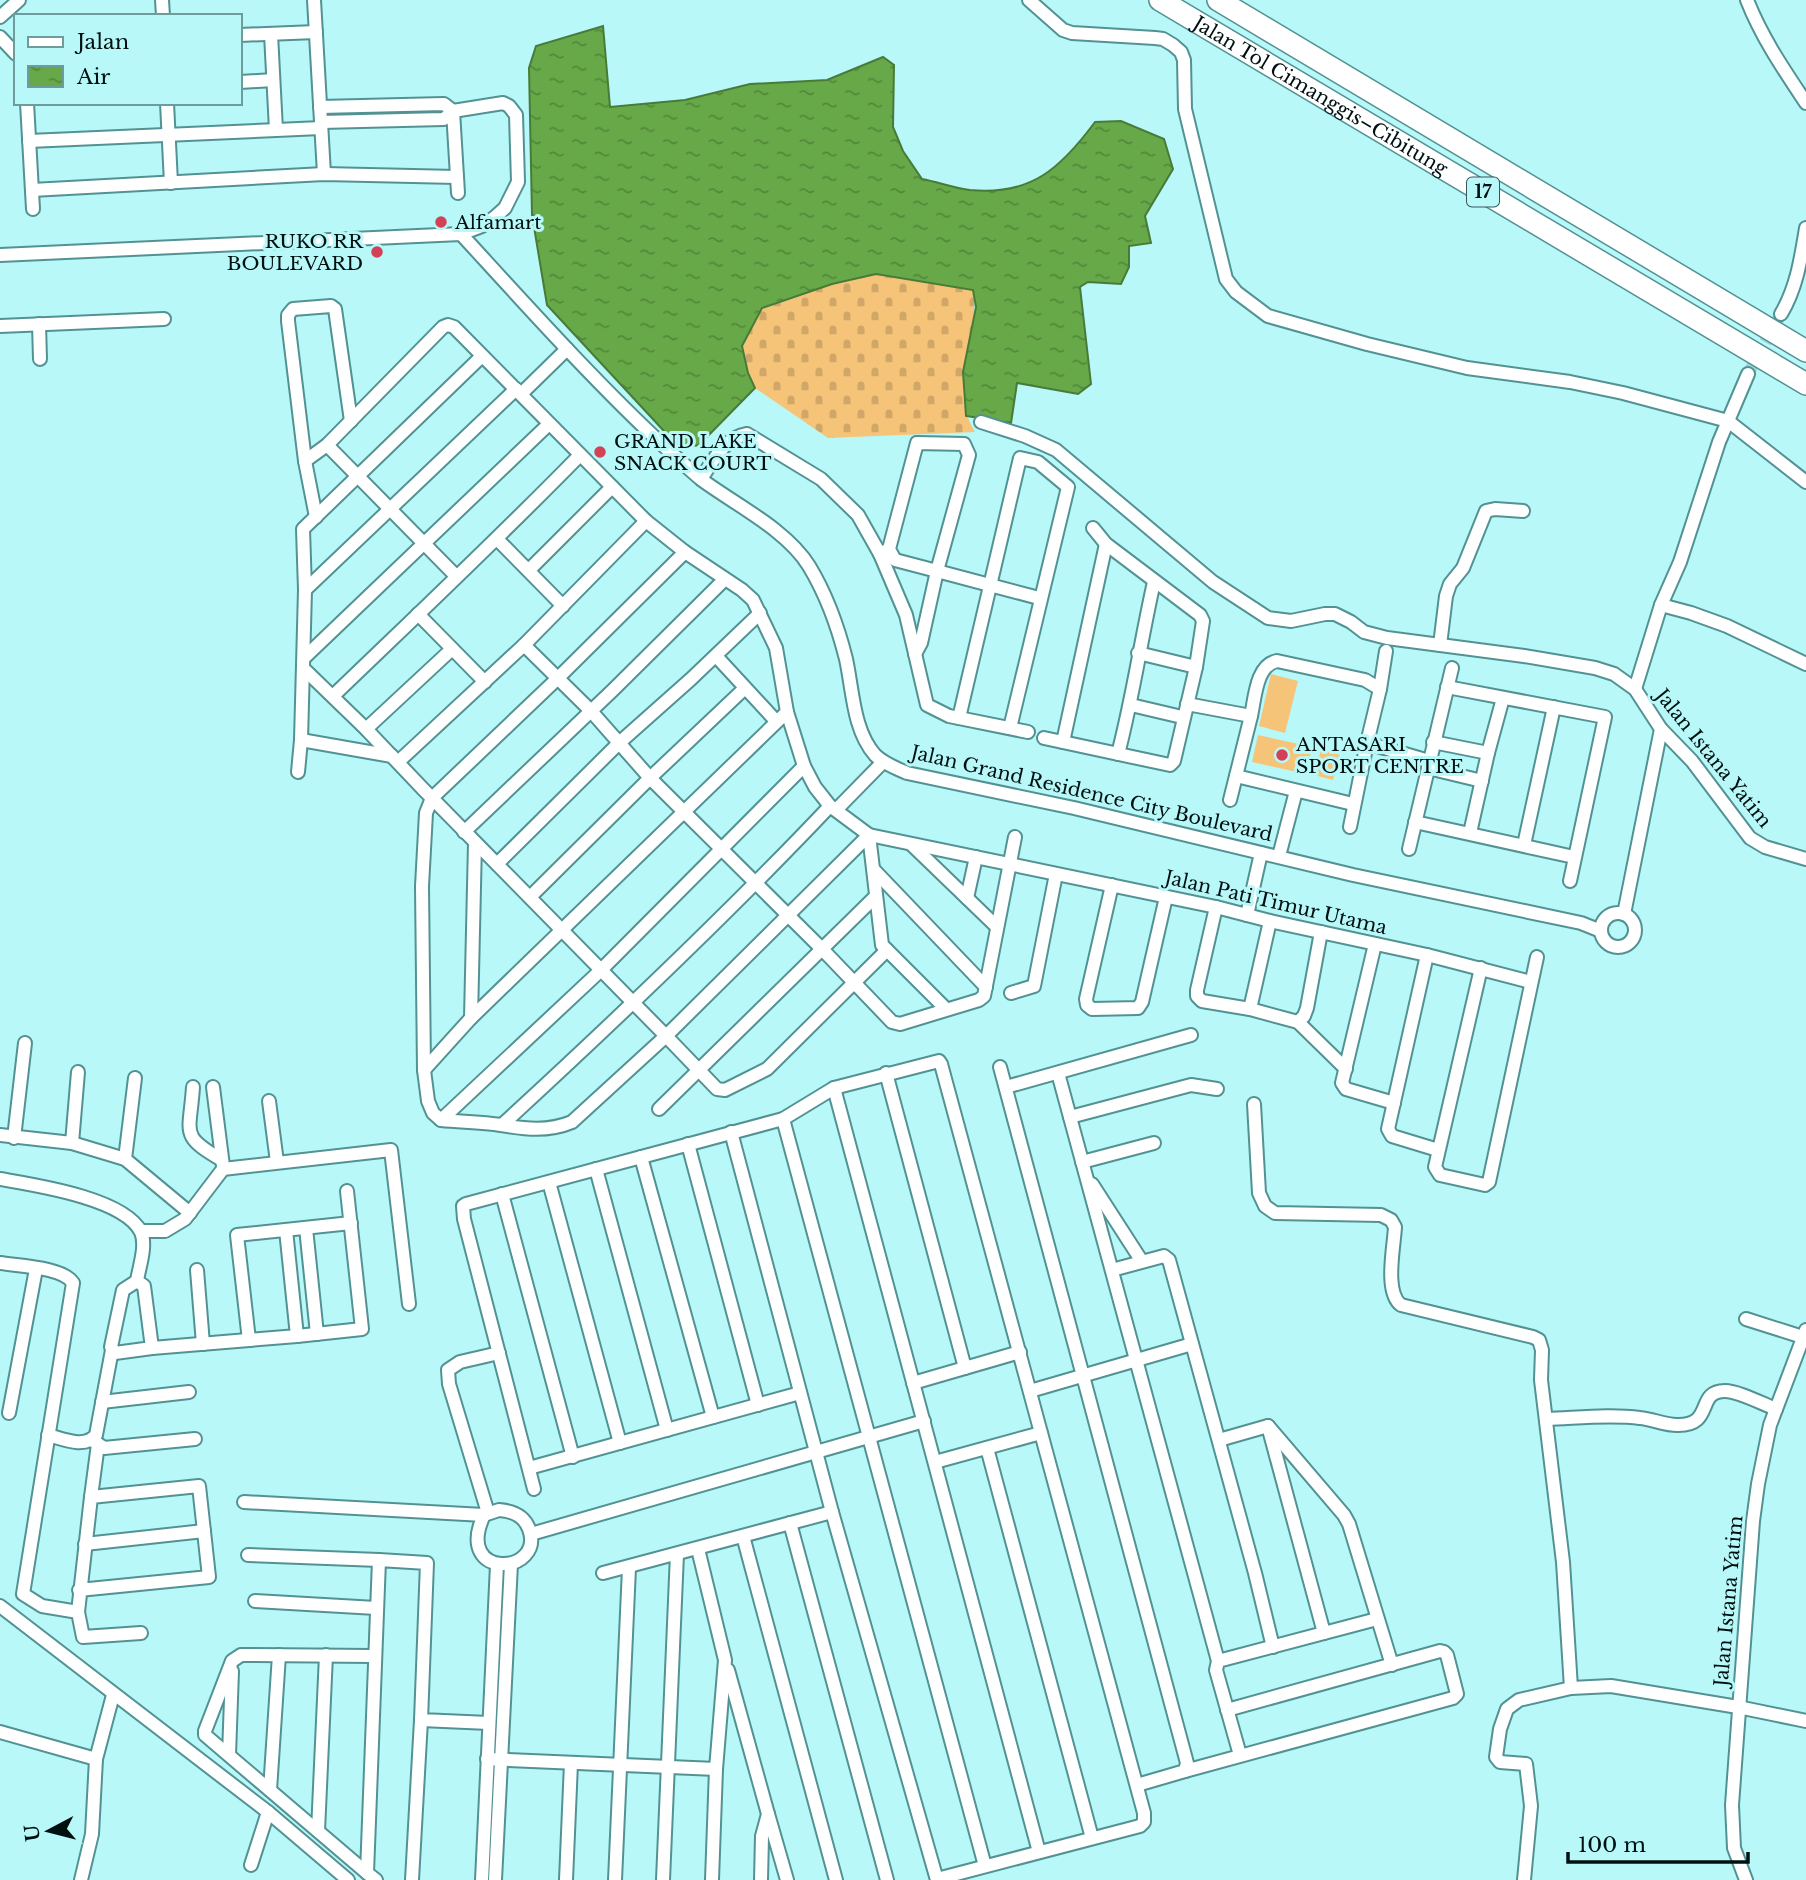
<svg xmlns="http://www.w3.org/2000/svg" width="1806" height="1880" viewBox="0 0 1806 1880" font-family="'Libre Baskerville',serif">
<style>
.cemetery{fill:url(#cemetery-stones)}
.pitch{fill:#f6c479}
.water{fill:url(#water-ripples);stroke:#487b38;stroke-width:2}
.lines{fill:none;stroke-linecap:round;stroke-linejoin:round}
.street-tunnel{stroke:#9cd5d6;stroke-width:12;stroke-dasharray:12 6;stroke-linecap:butt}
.street-casing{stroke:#539293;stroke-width:16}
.highway-casing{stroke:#539293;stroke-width:24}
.street{stroke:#fff;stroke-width:12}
.highway{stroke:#fff;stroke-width:21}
.poi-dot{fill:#d24155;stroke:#b8f8f9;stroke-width:2.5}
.labels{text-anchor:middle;stroke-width:6;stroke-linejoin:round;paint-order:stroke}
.shield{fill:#b8f8f9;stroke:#375657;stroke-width:2}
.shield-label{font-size:18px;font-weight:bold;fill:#001011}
.street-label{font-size:19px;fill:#001011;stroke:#b8f8f9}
.poi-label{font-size:19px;fill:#001011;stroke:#b8f8f9;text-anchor:start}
</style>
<defs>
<pattern id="cemetery-stones" width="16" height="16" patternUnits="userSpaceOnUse" patternTransform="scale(1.75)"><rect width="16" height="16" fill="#f6c479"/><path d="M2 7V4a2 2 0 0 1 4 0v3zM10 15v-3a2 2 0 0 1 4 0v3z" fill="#d1a768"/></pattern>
<pattern id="water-ripples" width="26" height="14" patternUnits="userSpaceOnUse" patternTransform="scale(1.75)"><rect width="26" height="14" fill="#67a948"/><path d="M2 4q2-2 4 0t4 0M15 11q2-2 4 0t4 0" fill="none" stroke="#52883b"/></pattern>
</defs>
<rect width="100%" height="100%" fill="#b8f8f9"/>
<!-- cemetery -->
<path class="cemetery" d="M876,274l97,16c8,48 -27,94 2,142l-147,6 -73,-50 -7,-15 -6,-27 20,-38 70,-24z"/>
<!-- pitch -->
<g class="pitch">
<path d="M1271,674l27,7 -13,52 -26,-7z"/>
<path d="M1258,735l54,12 -6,27 -54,-12z"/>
<path d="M1321,750l19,5 -7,25 -19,-5z"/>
</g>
<!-- water -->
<path class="water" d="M603,26l7,81 75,-7 65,-16 77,-4 56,-23 11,8 -1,62 10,24 19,28c16,3 32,9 48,11 61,6 91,-22 125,-68l26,-1 43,18 9,30 -28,47 6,27 -22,3v21l-8,17 -33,-2 -8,5 11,97 -13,10 -61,-11 -6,40 -45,-7 -3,-44 13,-65 -3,-17 -97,-16 -44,10 -70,24 -20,38 6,27 7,15 -56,57 -11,2 -12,-3 -129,-139 -15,-90 -3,-147 7,-22z"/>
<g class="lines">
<!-- street-tunnel -->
<path class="street-tunnel" d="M1748,374l33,-60"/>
<!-- street casing -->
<g class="street-casing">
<g id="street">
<path d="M162,0l1,16"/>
<path d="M314,0l10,174"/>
<path d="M1029,0l34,30 9,3 83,5 8,1 10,6 8,7 3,8 1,49 41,170 10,13 32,24 99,28 100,24 103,14 53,11 105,28 78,61"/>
<path d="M1747,0c15,38 37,70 59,103"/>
<path d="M0,17l19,-17"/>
<path d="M271,34l5,96"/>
<path d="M240,35l76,-3"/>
<path d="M0,37l16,17"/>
<path d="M240,82l33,-2"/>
<path d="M27,103l6,106"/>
<path d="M167,103l4,80"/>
<path d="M320,107l124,-3 9,7 5,82"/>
<path d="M29,141l292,-13"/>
<path d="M32,190l292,-16 133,3"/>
<path d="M461,234c67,73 133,147 205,214 12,11 24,22 36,32 34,25 85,50 107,86 17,28 29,61 37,93 7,32 7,71 29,96 9,9 21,13 32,18l167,35 279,67 228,48 20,8"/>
<path d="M0,255l461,-21 21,-8 13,-9 10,-9 13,-26 -2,-67 -7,-9 -6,-3 -50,8 -9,8 -123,3"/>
<path d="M1781,314c16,-27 20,-56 25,-86"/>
<path d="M39,324l1,35"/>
<path d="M0,326l164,-7"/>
<path d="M521,394l46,-45"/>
<path d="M981,422l44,14 31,14 157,132 55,36 23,3 34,-7h10l16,8 13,10 23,6 137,18 71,12 19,6 21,15 26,40 31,32 58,77 15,9 41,12"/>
<path d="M327,445l129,131"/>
<path d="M305,461l22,-16 116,-118 5,-2 6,2 192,194 39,31 57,38 11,10 23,48 11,64 17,54 11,21 15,19 39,29 13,110 64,64"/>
<path d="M701,479c12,-18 23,-41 46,-45l74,45 37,36 22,39 26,61 21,90 22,11 79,16"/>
<path d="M316,517l-11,-56 -17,-140v-6l5,-6 38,-3 4,3 16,112"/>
<path d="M498,540l65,66"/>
<path d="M880,554l9,-5 28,-106 47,1 5,11 -32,116 -42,-11 -6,-11"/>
<path d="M529,570l83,-83"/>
<path d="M305,590l211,-201"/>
<path d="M1661,605l30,8 36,13 79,38"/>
<path d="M418,614l67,68"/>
<path d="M524,645l67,66 59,67 172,171 70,73 8,2 79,-24 5,-4 31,-159"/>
<path d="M1440,645l6,-49 4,-12 13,-16 23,-57 9,-2 28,2"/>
<path d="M1138,653l58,14"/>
<path d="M915,654l6,-11 16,-72 102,27"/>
<path d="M716,656l60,65"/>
<path d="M304,658l245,-234"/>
<path d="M303,668l63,61 57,60 243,247 -94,86c-24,10 -47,7 -71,3 -20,-3 -40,-3 -60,-5l-8,-7 -5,-12 -4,-31 -2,-184 4,-73 6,-15 126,-120 127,-126"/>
<path d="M1447,687l158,30 -35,164"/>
<path d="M1380,689l6,-38"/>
<path d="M1635,689l26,-84 19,-43 39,-120 29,-68"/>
<path d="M333,696c83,-80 167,-159 247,-241"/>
<path d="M1187,704l64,12 -21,84"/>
<path d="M1131,705l51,12"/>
<path d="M1251,716c4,-18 5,-51 26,-55l88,19 15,9 -13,54"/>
<path d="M959,718l61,-260 18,4 30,25 -58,241"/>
<path d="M366,729l86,-80"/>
<path d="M1044,738l126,27 4,-4 22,-94 7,-46 -3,-6 -94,-71 -13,-16"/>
<path d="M301,740l91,16"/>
<path d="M1063,742l43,-198"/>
<path d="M1433,742l55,11"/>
<path d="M1118,754c15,-57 23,-115 36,-172"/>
<path d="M398,762l126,-117 122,-124"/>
<path d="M1428,768l54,13"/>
<path d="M298,772l3,-32 4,-150 -2,-61 179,-173"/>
<path d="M1236,776l117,28"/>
<path d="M836,810l47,-48"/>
<path d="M1415,822l159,35"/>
<path d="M1350,827l17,-84 62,18"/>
<path d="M464,832l149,-142 112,-111"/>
<path d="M1470,833l18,-80 15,-55"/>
<path d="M912,845l85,82"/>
<path d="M1524,845l30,-138"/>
<path d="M1409,849l43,-181"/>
<path d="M1279,856l17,-65"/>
<path d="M497,864l122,-121 72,-64 69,-66"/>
<path d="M874,870l112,117"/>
<path d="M1112,885l-26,114 1,6 5,4 46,-1 4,-6 24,-105"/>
<path d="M530,897l120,-119 95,-90"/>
<path d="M967,898l9,-41"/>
<path d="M1216,907l-19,83v6l5,5 48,8 48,13 6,-6 3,-8 14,-76"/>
<circle cx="1618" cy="930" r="17"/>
<path d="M1624,914l37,-185"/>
<path d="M1247,915l14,-62"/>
<path d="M1375,944l-33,139 4,6 48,14"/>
<path d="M887,950l-120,119 -42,21 -8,-1 -51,-53 203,-201 347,72 54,14 157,34 104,27"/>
<path d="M1427,955l-39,174 4,7 46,14"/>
<path d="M1481,968l-46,199 5,8 45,10 4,-3 48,-225"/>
<path d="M1011,993l23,-7 22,-112"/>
<path d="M1250,1009l20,-88"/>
<path d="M471,1018l4,-175"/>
<path d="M1298,1022l48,47"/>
<path d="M1000,1067l187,696 -2,8 -48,14"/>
<path d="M424,1070l47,-52 316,-306"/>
<path d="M886,1073l79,295"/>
<path d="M1058,1073l160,588"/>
<path d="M193,1087c-3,47 -14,48 29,73"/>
<path d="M213,1087l10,79"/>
<path d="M1006,1087l185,-52"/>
<path d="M834,1088l205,764"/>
<path d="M269,1101l8,61"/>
<path d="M1254,1104l5,89 6,13 10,7 106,2 10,5 4,7c-1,20 -11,65 6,78l132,32 6,3 3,10 -1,30 22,182 8,126"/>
<path d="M659,1109l217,-213"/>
<path d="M1070,1117l121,-32 26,4"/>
<path d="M783,1119l202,747"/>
<path d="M441,1120l159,-149 204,-205"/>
<path d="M502,1125c112,-103 223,-208 328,-319"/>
<path d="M731,1132l101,380 105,368"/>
<path d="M0,1135l72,8 53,16 65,54"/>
<path d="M14,1138l11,-95"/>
<path d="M72,1143l6,-71"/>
<path d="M688,1144l70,261"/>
<path d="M641,1157l72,260"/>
<path d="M125,1159l10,-81"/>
<path d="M1082,1162l72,-19"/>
<path d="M596,1169l71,261"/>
<path d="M0,1179c34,6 124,19 141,53 6,14 -2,35 -4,49l-14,9 -12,57 4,6 37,-5 -8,-62 -7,-5"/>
<path d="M549,1182l71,261"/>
<path d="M1092,1184l49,76"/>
<path d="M502,1194l71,263"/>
<path d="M306,1228l11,106"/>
<path d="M141,1231h24l20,-12 38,-50 168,-19 18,154"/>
<path d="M0,1263c18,3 63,4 73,20l-50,311 19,12 36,6 5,25 58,-4"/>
<path d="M197,1270l6,74"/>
<path d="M1112,1270l52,-14 5,4 86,313 18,74"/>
<path d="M1746,1319l60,19"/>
<path d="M297,1336l65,-7 -15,-138"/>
<path d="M249,1340l-12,-105 114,-12"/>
<path d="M152,1348l145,-12 -11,-106"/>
<path d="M913,1383l107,-31"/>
<path d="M1030,1391l162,-47"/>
<path d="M102,1402l87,-10"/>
<path d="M9,1413l27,-144"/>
<path d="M1547,1419c30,-1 63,-5 93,-1 12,1 25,7 37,7 38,1 18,-34 48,-34 13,0 38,13 51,18"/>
<path d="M1268,1426l76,89 5,9 43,141"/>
<path d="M48,1435c15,4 37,14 48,0l16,-85"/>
<path d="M92,1440l12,8 91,-9"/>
<path d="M1219,1440l49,-14 56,207"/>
<path d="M987,1448l105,390"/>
<path d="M935,1462l106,-29"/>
<path d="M529,1468l271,-75"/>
<path d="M534,1489l-70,-270 -1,-13 3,-2 317,-85 51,-31 105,-27 2,3 203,749v9l-4,4 -203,53"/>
<path d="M91,1497l7,-53"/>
<path d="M244,1502l240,13"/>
<path d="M499,1510c13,1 25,5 30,19 17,46 -76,52 -45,-14z"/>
<path d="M488,1513l-39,-129 -1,-14 12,-8 39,-9"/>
<path d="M790,1523l97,357"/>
<path d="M531,1534l393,-113"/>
<path d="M743,1536l93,344"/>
<path d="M85,1544l119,-13"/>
<path d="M248,1555l131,5"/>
<path d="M603,1573l229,-61"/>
<path d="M255,1601l121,7"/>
<path d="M0,1606l268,206 80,68"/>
<path d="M78,1612l13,-115 108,-11 10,91 -130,13"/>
<path d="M728,1670l40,144"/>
<path d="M0,1732l96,27"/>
<path d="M229,1755l3,-84"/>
<path d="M1240,1755l-24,-85 2,-9 159,-42"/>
<path d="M487,1759l229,10 9,-109 -27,-111"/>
<path d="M1185,1771l268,-73 4,-4 -10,-39 -3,-3 -4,-1 -213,59"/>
<path d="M270,1790l9,-135"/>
<path d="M318,1831l8,-176"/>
<path d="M251,1865l17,-53"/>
<path d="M367,1873l-162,-138v-4l27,-70 9,-6 133,1"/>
<path d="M81,1880l11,-46 4,-75 17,-64"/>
<path d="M376,1880l-9,-7 12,-313 48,3 -6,157 68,3"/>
<path d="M412,1880l9,-160"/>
<path d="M482,1880l15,-315"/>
<path d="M495,1880l16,-316"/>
<path d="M566,1880l5,-117"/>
<path d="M615,1880l14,-312"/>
<path d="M663,1880l14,-326"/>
<path d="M712,1880l4,-111"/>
<path d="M761,1880l1,-44 6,-22 19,66"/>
<path d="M1524,1880l7,-74 -5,-42 -26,-2 -4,-5 4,-28 7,-20 12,-9 52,-12 40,-2 127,21 68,14"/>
<path d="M1746,1880l-12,-32 -2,-43 21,-284 5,-37 12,-59 36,-95"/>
</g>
</g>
<!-- highway casing -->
<g class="highway-casing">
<g id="highway">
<path id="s1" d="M1160,0l646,384"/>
<path d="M1218,0l588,351"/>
</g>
</g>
<!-- street -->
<use href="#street" class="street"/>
<!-- highway -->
<use href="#highway" class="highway"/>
</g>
<!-- markers -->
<g class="poi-dot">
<circle cx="441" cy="222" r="7"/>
<circle cx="377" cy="252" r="7"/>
<circle cx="600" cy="452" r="7"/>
<circle cx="1282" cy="755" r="7"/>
</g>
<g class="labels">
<!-- shield labels -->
<rect class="shield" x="1467" y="177.5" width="32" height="29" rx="5"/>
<g class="shield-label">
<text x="1483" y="198">17</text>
</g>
<!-- street labels -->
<g class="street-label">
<text dy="7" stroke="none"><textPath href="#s1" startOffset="187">Jalan Tol Cimanggis–Cibitung</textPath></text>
<text transform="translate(1714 758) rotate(51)" y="7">Jalan Istana Yatim</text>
<text transform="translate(1092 793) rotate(13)" y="7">Jalan Grand Residence City Boulevard</text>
<text transform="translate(1276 902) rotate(13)" y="7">Jalan Pati Timur Utama</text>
<text transform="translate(1728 1601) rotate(-85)" y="7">Jalan Istana Yatim</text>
</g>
<!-- poi labels -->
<g class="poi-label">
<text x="455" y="229">Alfamart</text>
<text x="363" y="248" text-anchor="end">RUKO RR<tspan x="363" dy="22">BOULEVARD</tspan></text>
<text x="614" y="448">GRAND LAKE<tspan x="614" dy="22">SNACK COURT</tspan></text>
<text x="1296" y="751">ANTASARI<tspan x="1296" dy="22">SPORT CENTRE</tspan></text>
</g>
</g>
<!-- legend -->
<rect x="14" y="14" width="228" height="91" fill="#b8f8f9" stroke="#6e9b9c" stroke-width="2"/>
<rect x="28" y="37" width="35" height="10" fill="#ffffff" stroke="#6e9b9c" stroke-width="2"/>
<text x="77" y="49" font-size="21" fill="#001011">Jalan</text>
<rect x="28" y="66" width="35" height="21" fill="url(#water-ripples)" stroke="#6e9b9c" stroke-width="2"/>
<text x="77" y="84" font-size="21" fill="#001011">Air</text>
<!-- north arrow -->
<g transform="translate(49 1831) rotate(263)" stroke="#b8f8f9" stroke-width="5" paint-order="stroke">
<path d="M0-5L12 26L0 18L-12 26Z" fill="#001011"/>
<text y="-10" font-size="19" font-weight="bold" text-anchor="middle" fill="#001011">U</text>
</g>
<!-- scale -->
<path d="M1568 1852v10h180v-10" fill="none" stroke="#001011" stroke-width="3.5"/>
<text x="1578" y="1852" font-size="21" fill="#001011" stroke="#b8f8f9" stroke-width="5" paint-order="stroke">100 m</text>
</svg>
